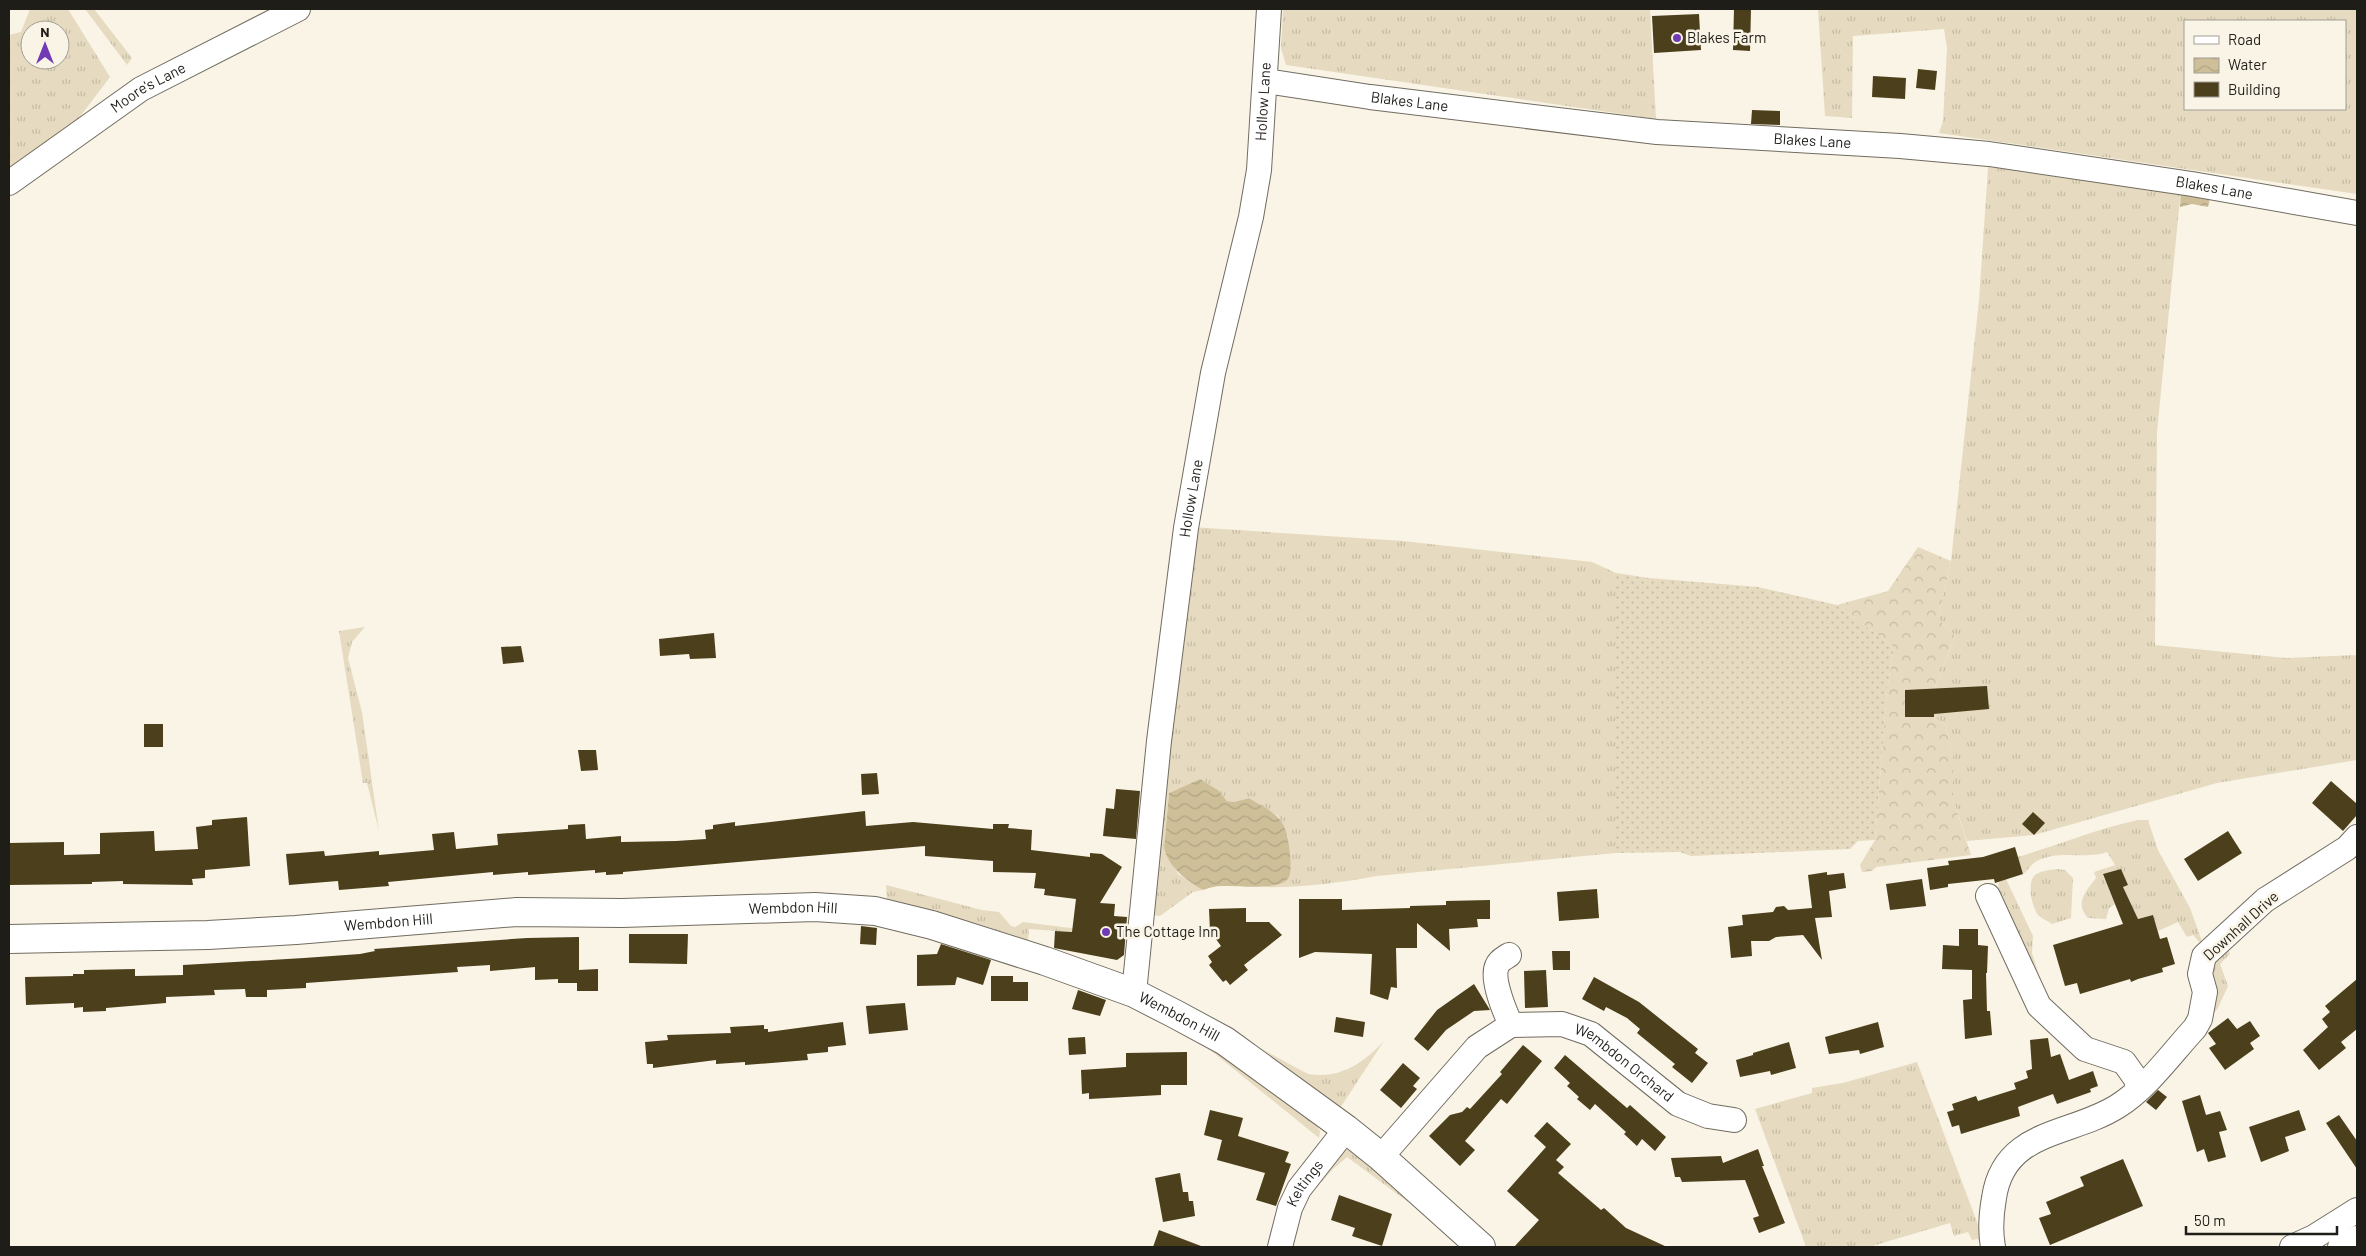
<svg xmlns="http://www.w3.org/2000/svg" width="2366" height="1256" viewBox="0 0 2366 1256" font-family="Barlow,sans-serif">
<style>
.grass{fill:url(#grass-tufts);fill-rule:evenodd}
.forest{fill:url(#forest-crowns)}
.garden{fill:url(#garden-dots)}
.water{fill:url(#water-waves)}
.building{fill:#4c3f1c}
.lines{fill:none;stroke-linecap:round;stroke-linejoin:round}
.street-casing{stroke:#716c60;stroke-width:26}
.secondary-casing{stroke:#716c60;stroke-width:30}
.street{stroke:#fff;stroke-width:24}
.secondary{stroke:#fff;stroke-width:28}
.poi-dot{fill:#703bb3;stroke:#faf4e6;stroke-width:2}
.labels{text-anchor:middle;stroke-width:5;stroke-linejoin:round;paint-order:stroke}
.poi-label{font-size:15px;fill:#1f1d18;stroke:#faf4e6;text-anchor:start}
.street-label{font-size:15px;fill:#1f1d18;stroke:#faf4e6}
</style>
<defs>
<pattern id="grass-tufts" width="24" height="20" patternUnits="userSpaceOnUse" patternTransform="scale(1.25)"><rect width="24" height="20" fill="#e6dbc0"/><path d="M3 7l-1-3M5 7V3M7 7l1-3M15 17l-1-3M17 17v-4M19 17l1-3" fill="none" stroke="#c5bca4"/></pattern>
<pattern id="forest-crowns" width="20" height="18" patternUnits="userSpaceOnUse" patternTransform="scale(1.25)"><rect width="20" height="18" fill="#e6dbc0"/><path d="M2 6a3 3 0 1 1 6 0M12 15a3 3 0 1 1 6 0" fill="none" stroke="#c5bca4"/></pattern>
<pattern id="garden-dots" width="8" height="8" patternUnits="userSpaceOnUse" patternTransform="scale(1.25)"><rect width="8" height="8" fill="#e6dbc0"/><path d="M2 2h.1M6 6h.1" fill="none" stroke="#c5bca4" stroke-width="1.8" stroke-linecap="round"/></pattern>
<pattern id="water-waves" width="16" height="10" patternUnits="userSpaceOnUse" patternTransform="scale(1.25)"><rect width="16" height="10" fill="#cebf99"/><path d="M0 5q4-4 8 0t8 0" fill="none" stroke="#b0a483"/></pattern>
</defs>
<rect width="100%" height="100%" fill="#faf4e6"/>
<!-- grass -->
<g class="grass">
<path d="M30,9h38l42,68 -31,41 -70,51v-134l12,-3zM30,30h30v30h-30z"/>
<path d="M85,9h9l38,49 -5,7z"/>
<path d="M1283,9h367l6,110 -370,-54 -5,-17z"/>
<path d="M1818,9h539v185l-418,-61 4,-12 4,-73 -3,-19 -91,7 -1,82 -27,-2zM2185,21h160v88h-160z"/>
<path d="M1989,154l192,35 -24,243 -2,213 131,13 71,-3v105l-140,23 -183,52 -67,6 -14,-42v-47l-8,-28 -11,-7v-27l21,-54 -17,-17 13,-58 28,-261z"/>
<path d="M1192,527l211,14 189,21 24,11v280l-239,23c-38,7 -77,12 -116,11l14,-2 15,-15 -2,-33 -10,-21 -29,-18 -15,4 -7,-1 -9,-11 -18,-11 -31,14 -5,55 14,26 25,16 -10,2 -33,24 -7,-1z"/>
<path d="M365,627l-13,15 -4,16 14,54 17,119 -12,-48h-4l-24,-152z"/>
<path d="M2138,820h10l10,30 32,58 14,39 -11,-12 -6,2 -9,-15 -20,9 -5,-16 -15,4 -15,-32 5,-2 -7,-16 -18,6 12,29 -6,4 -3,11 -18,-1c-14,-15 -2,-27 8,-40l-2,-6 21,-7 -8,-13c-21,8 -48,-3 -70,9 -6,3 -8,9 -14,13l-5,-15 -5,-1c42,-11 82,-29 125,-38z"/>
<path d="M2057,869l8,1 8,8 -2,40 -19,6c-4,-3 -11,-6 -14,-9 -6,-8 -11,-31 -4,-39 5,-5 16,-6 23,-7z"/>
<path d="M2006,879l27,57 -1,17 11,35 -41,-92 -4,-5 1,-9z"/>
<path d="M886,885l96,25 17,2 12,14 4,1 8,-5 63,8v3l-57,-4 -1,14 -141,-42z"/>
<path d="M2227,944l3,10 -10,10 8,22 -10,22 -9,11 -2,-57z"/>
<path d="M1245,1040l63,34c33,5 54,-10 76,-33l-44,67z"/>
<path d="M1208,1042l106,80 6,9 -1,7 -115,-93z"/>
<path d="M1917,1062l66,176 -11,2 -4,-8 -14,4 -4,-13 -81,24h-63l-51,-138 57,-16v-5l31,-5z"/>
<path d="M1346,1150h8l57,48 -3,4 -61,-45 -14,12 -16,18 -4,-3 26,-30z"/>
</g>
<!-- forest -->
<path class="forest" d="M1918,547l33,14 -13,58 17,17 -21,54h-29v27h29l11,7 8,28v47l18,56 -95,12 -4,4 -10,1 -2,-7 15,-25 12,-150 7,-43 -57,-42 51,-14z"/>
<!-- garden -->
<path class="garden" d="M1616,573l33,5 109,9 79,18 57,42 -7,43 -12,150 -17,1 -8,8 -159,7 -11,-4 -64,1z"/>
<!-- water -->
<g class="water">
<path d="M2181,189l30,5 -3,13 -16,-3 -12,3z"/>
<path d="M1200,779l18,11 9,11 7,1 15,-4c23,14 37,18 40,48 1,7 3,23 0,31 -7,15 -53,8 -67,9 -7,0 -13,2 -19,4 -18,-11 -33,-21 -39,-42l5,-55z"/>
</g>
<!-- building -->
<g class="building">
<path d="M1734,9h17l-1,42 -17,-1z"/>
<path d="M1699,14l2,36 -47,3 -2,-37z"/>
<path d="M1918,69l19,2 -2,19 -19,-2z"/>
<path d="M1873,76l33,2 -1,21 -33,-2z"/>
<path d="M1752,110l28,1v14l-29,-1z"/>
<path d="M714,633l2,25 -26,1 -1,-5 -29,2 -1,-17z"/>
<path d="M521,646l3,16 -21,2 -2,-17z"/>
<path d="M1987,686l2,23 -55,5v3h-29v-27z"/>
<rect x="144" y="724" width="19" height="23"/>
<path d="M578,750h18l2,20 -17,1z"/>
<path d="M877,773l2,21 -17,1 -1,-21z"/>
<path d="M2331,781l26,23v11l-14,16 -31,-28z"/>
<path d="M1116,789l24,2 -4,48 -33,-3 3,-28 8,1z"/>
<path d="M865,811l1,15 47,-4 80,7v-5h16l-1,4 24,2 -1,20 59,7v-4l12,1 20,13 -22,36 15,1 -1,12 13,1 -3,38 -7,5 -63,-12 1,-17 17,1 4,-33 -32,-4 1,-6 -11,-1 2,-15 -43,-1v-11l-68,-5v-10l-302,26v2l-17,1v-3l-11,1v-3l-67,5v-3l-35,3v-3l-105,10 1,4 -50,4 -1,-9 -49,4 -3,-31 38,-3 1,5 54,-5v4l55,-5 -2,-16 22,-2 2,17 42,-4 -1,-11 71,-5v-4l17,-1 1,15 35,-3v6l55,-1 30,-2 -1,-9 8,-1v-4l22,-3v4z"/>
<path d="M2033,812l12,11 -11,12 -12,-11z"/>
<path d="M247,817l3,49 -45,4v8l-13,1 1,6 -70,-1v-3l-31,1v2l-83,1v-42l55,-1v13l36,-1v-21l54,-2 1,20 43,-2 -2,-22 16,-2v-5z"/>
<path d="M2228,831l14,22 -44,28 -14,-22z"/>
<path d="M2015,847l8,27 -28,9 -1,-4 -46,5v3l-18,3 -3,-22 22,-3 -1,-4 35,-4z"/>
<path d="M2121,869l7,16 -5,2 15,32 15,-4 7,24 7,-2 8,27 -13,4 1,4 -25,7 -7,3 -1,-3 -50,15 -3,-11 -12,3 -12,-41 70,-21 -20,-50z"/>
<path d="M1827,872v3l17,-2 2,15 -17,3 3,26 -17,1 7,42 -19,-25 -27,2 -7,4h-18l1,15 -21,2 -3,-31 15,-2 -1,-10 31,-3 3,-5 8,-1 4,4 24,-2 -4,-33z"/>
<path d="M1922,879l4,27 -36,4 -4,-26z"/>
<path d="M1597,889l2,29 -40,3 -2,-29z"/>
<path d="M1299,899h43v11l68,-2v-2l36,-1v-4l44,-1v19h-13l1,8 -29,2 1,22 -33,-28v25h-21l1,40 -6,-1 -3,13 -18,-6 2,-40 -57,-2 -16,6z"/>
<path d="M1246,908v14h23l13,13 -38,30 4,5 -18,15 -4,-5 -3,2 -14,-17 3,-3 -4,-6 13,-10 -11,-15 -1,-22z"/>
<path d="M861,926l16,2 -1,17 -16,-1z"/>
<path d="M1959,929h19v16l10,1 -1,27h-1l1,38h3l2,24 -27,4 -2,-39 9,-1v-29l-30,-1 1,-24 16,1z"/>
<path d="M629,934h59l-1,30 -58,-1z"/>
<path d="M579,937v33l19,-1v22h-21v-8h-19v-4l-23,1v-13l-45,4v-6l-33,2 1,5 -152,11v5l-39,2v7h-21l-1,-8 -31,1 1,5 -49,2v6l-60,5v3l-23,1v-5l-9,1v-5l-48,2 -1,-28 48,-1v-2h11v-4l51,-1v7l48,-1v-10l121,-7 56,-4 15,-3 -1,-2 153,-11z"/>
<path d="M941,944l50,16 -8,25 -26,-8 -2,8 -38,1v-31l20,-1z"/>
<path d="M1552,951h18v19h-17z"/>
<path d="M1546,970l2,37 -23,1 -1,-37z"/>
<path d="M991,976h22v6h15v19h-37z"/>
<path d="M1594,977l45,25 59,47 -3,4 13,10 -16,20 -20,-16 3,-3 -38,-31 3,-4 -13,-11 -21,-11 -2,4 -22,-12z"/>
<path d="M2357,979v50l-16,13 5,6 -27,22 -16,-20 25,-23 -6,-8 8,-7 -5,-6z"/>
<path d="M1474,984l16,26 -16,1 -28,19 -18,21 -14,-12 23,-29z"/>
<path d="M1078,990l28,10 -6,16 -28,-7z"/>
<path d="M905,1003l3,27 -39,4 -3,-28z"/>
<path d="M1336,1017l29,5 -2,15 -29,-5z"/>
<path d="M2228,1018l9,11 13,-8 10,15 -10,7 4,6 -29,21 -16,-22 7,-4 -8,-11z"/>
<path d="M843,1022l3,23 -18,2v5l-21,2 1,6 -63,5v-3l-29,2v-4l-63,8v-4h-6l-2,-22 23,-2 -1,-5 64,-2 -1,-6 34,-2v4h4v3z"/>
<path d="M1878,1022l6,25 -24,7 -1,-4 -30,4 -4,-17z"/>
<path d="M1085,1037l1,17 -17,1 -1,-17z"/>
<path d="M2048,1038l3,19 9,-3 9,26 24,-9 5,15 -8,3 1,3 -34,12 -4,-10 -35,13 2,9 -59,18 -2,-9 -7,2 -5,-15 7,-2 -2,-6 24,-8 2,5 38,-12 -2,-6 14,-5 -2,-7 6,-2 -2,-29z"/>
<path d="M1789,1042l7,26 -25,7 -1,-4 -30,6 -4,-17 17,-5v-2z"/>
<path d="M1523,1045l19,16 -35,43 -6,-5 -36,42 10,9 -15,16 -31,-30 21,-21 12,-3 5,-5 3,2 32,-35 -2,-2z"/>
<path d="M1187,1052v33h-26v10l-72,4v-6l-7,1 -1,-24 45,-3v-14z"/>
<path d="M1565,1055l62,53 3,-3 36,32 -11,14 -13,-12 -5,7 -13,-12 2,-2 -31,-28 -5,6 -13,-11 2,-2 -12,-11 3,-3 -16,-15z"/>
<path d="M1403,1063l17,15 -7,8 4,3 -16,19 -21,-18z"/>
<path d="M2158,1090l9,7 -11,13 -10,-8z"/>
<path d="M2200,1095l6,20 14,-4 7,19 -8,2 7,25 -18,5 -4,-13 -7,3 -15,-51z"/>
<path d="M1210,1110l33,8 -5,18 51,16 -4,10 6,2 -15,42 -20,-6 9,-27 -48,-13 5,-20 -18,-5z"/>
<path d="M2299,1110l7,20 -21,7 4,14 -28,11 -12,-35z"/>
<path d="M2339,1115l18,26v28l-31,-46z"/>
<path d="M1547,1122l24,22 -15,16 8,7 -6,6 43,37 3,-2 22,20 41,19h-153l25,-27 -32,-29 39,-44 -12,-11z"/>
<path d="M1758,1149l6,17h-2l23,57 -26,10 -6,-15 6,-2 -14,-36 -63,2 -2,-5h-5l-4,-19 50,-2 2,7z"/>
<path d="M2123,1159l20,47 -93,39 -11,-27 12,-4 -5,-12 38,-16 -4,-9z"/>
<path d="M1180,1173l3,19h5l1,9h4l2,15 -32,6 -8,-44z"/>
<path d="M1339,1195l53,19 -10,32 -30,-10 3,-8 -24,-8z"/>
<path d="M1159,1230l42,16v1h-48z"/>
</g>
<g class="lines">
<!-- street casing -->
<g class="street-casing">
<g id="street">
<path id="s1" d="M1266,81l104,16 287,35 243,14 89,8 203,30 165,29"/>
<path id="s2" d="M9,183l132,-94 157,-80"/>
<path d="M1988,896l51,110 46,43 39,13 12,17 2,11"/>
<path id="s3" d="M1134,993l25,-252 27,-213 27,-155 38,-156 8,-47 10,-161"/>
<path id="s4" d="M1511,1025l51,-1 29,10 87,70 30,12 26,4"/>
<path d="M1381,1157l96,-110 34,-22c-6,-13 -20,-46 -14,-59 2,-6 8,-8 12,-11"/>
<path id="s5" d="M1280,1247l10,-39 9,-19 47,-60"/>
<path d="M1993,1247c-3,-16 -2,-32 1,-49 10,-69 77,-62 124,-92 30,-19 53,-52 77,-78l5,-9 5,-27 -5,-18 4,-18 61,-56 82,-52 10,-11"/>
<path d="M2292,1247l22,-10 43,-27"/>
<path d="M2340,1247l17,-9"/>
</g>
</g>
<!-- secondary casing -->
<g class="secondary-casing">
<g id="secondary">
<path id="s6" d="M9,939l199,-4 88,-5 221,-18 105,1 193,-6 60,4 57,14 113,36 89,32 41,21 50,27 121,88 35,28 100,90"/>
</g>
</g>
<!-- street -->
<use href="#street" class="street"/>
<!-- secondary -->
<use href="#secondary" class="secondary"/>
</g>
<!-- markers -->
<g class="poi-dot">
<circle cx="1677" cy="38" r="5"/>
<circle cx="1106" cy="932" r="5"/>
</g>
<g class="labels">
<!-- poi labels -->
<g class="poi-label">
<text x="1687" y="43">Blakes Farm</text>
<text x="1116" y="937">The Cottage Inn</text>
</g>
<!-- street labels -->
<g class="street-label">
<text dy="5" stroke="none"><textPath href="#s2" startOffset="169">Moore's Lane</textPath></text>
<text dy="5" stroke="none"><textPath href="#s3" startOffset="902">Hollow Lane</textPath></text>
<text dy="5" stroke="none"><textPath href="#s1" startOffset="145">Blakes Lane</textPath></text>
<text dy="5" stroke="none"><textPath href="#s1" startOffset="550">Blakes Lane</textPath></text>
<text dy="5" stroke="none"><textPath href="#s1" startOffset="955">Blakes Lane</textPath></text>
<text dy="5" stroke="none"><textPath href="#s3" startOffset="498">Hollow Lane</textPath></text>
<text dy="5" stroke="none"><textPath href="#s6" startOffset="785">Wembdon Hill</textPath></text>
<text dy="5" stroke="none"><textPath href="#s6" startOffset="380">Wembdon Hill</textPath></text>
<text transform="translate(2241 926) rotate(-42)" y="5">Downhall Drive</text>
<text dy="5" stroke="none"><textPath href="#s6" startOffset="1190">Wembdon Hill</textPath></text>
<text dy="5" stroke="none"><textPath href="#s4" startOffset="125">Wembdon Orchard</textPath></text>
<text dy="5" stroke="none"><textPath href="#s5" startOffset="69">Keltings</textPath></text>
</g>
</g>
<!-- border -->
<rect width="2366" height="1256" fill="none" stroke="#1f1d18" stroke-width="20"/>
<!-- legend -->
<rect x="2184" y="20" width="162" height="90" fill="#faf4e6" stroke="#a29e94"/>
<rect x="2194" y="36" width="25" height="8" fill="#ffffff" stroke="#a29e94"/>
<text x="2228" y="45" font-size="15" fill="#1f1d18">Road</text>
<rect x="2194" y="58" width="25" height="15" fill="url(#water-waves)" stroke="#a29e94"/>
<text x="2228" y="70" font-size="15" fill="#1f1d18">Water</text>
<rect x="2194" y="82" width="25" height="15" fill="#4c3f1c" stroke="#a29e94"/>
<text x="2228" y="95" font-size="15" fill="#1f1d18">Building</text>
<!-- north arrow -->
<g transform="translate(45 45)"><circle r="24" fill="#faf4e6" stroke="#a29e94"/>
<path d="M0-4L9 19L0 12L-9 19Z" fill="#703bb3"/>
<text y="-8" font-size="14" font-weight="bold" text-anchor="middle" fill="#1f1d18">N</text>
</g>
<!-- scale -->
<path d="M2186 1226v8h151v-8" fill="none" stroke="#1f1d18" stroke-width="2.5"/>
<text x="2194" y="1226" font-size="15" fill="#1f1d18" stroke="#faf4e6" stroke-width="4" paint-order="stroke">50 m</text>
</svg>
